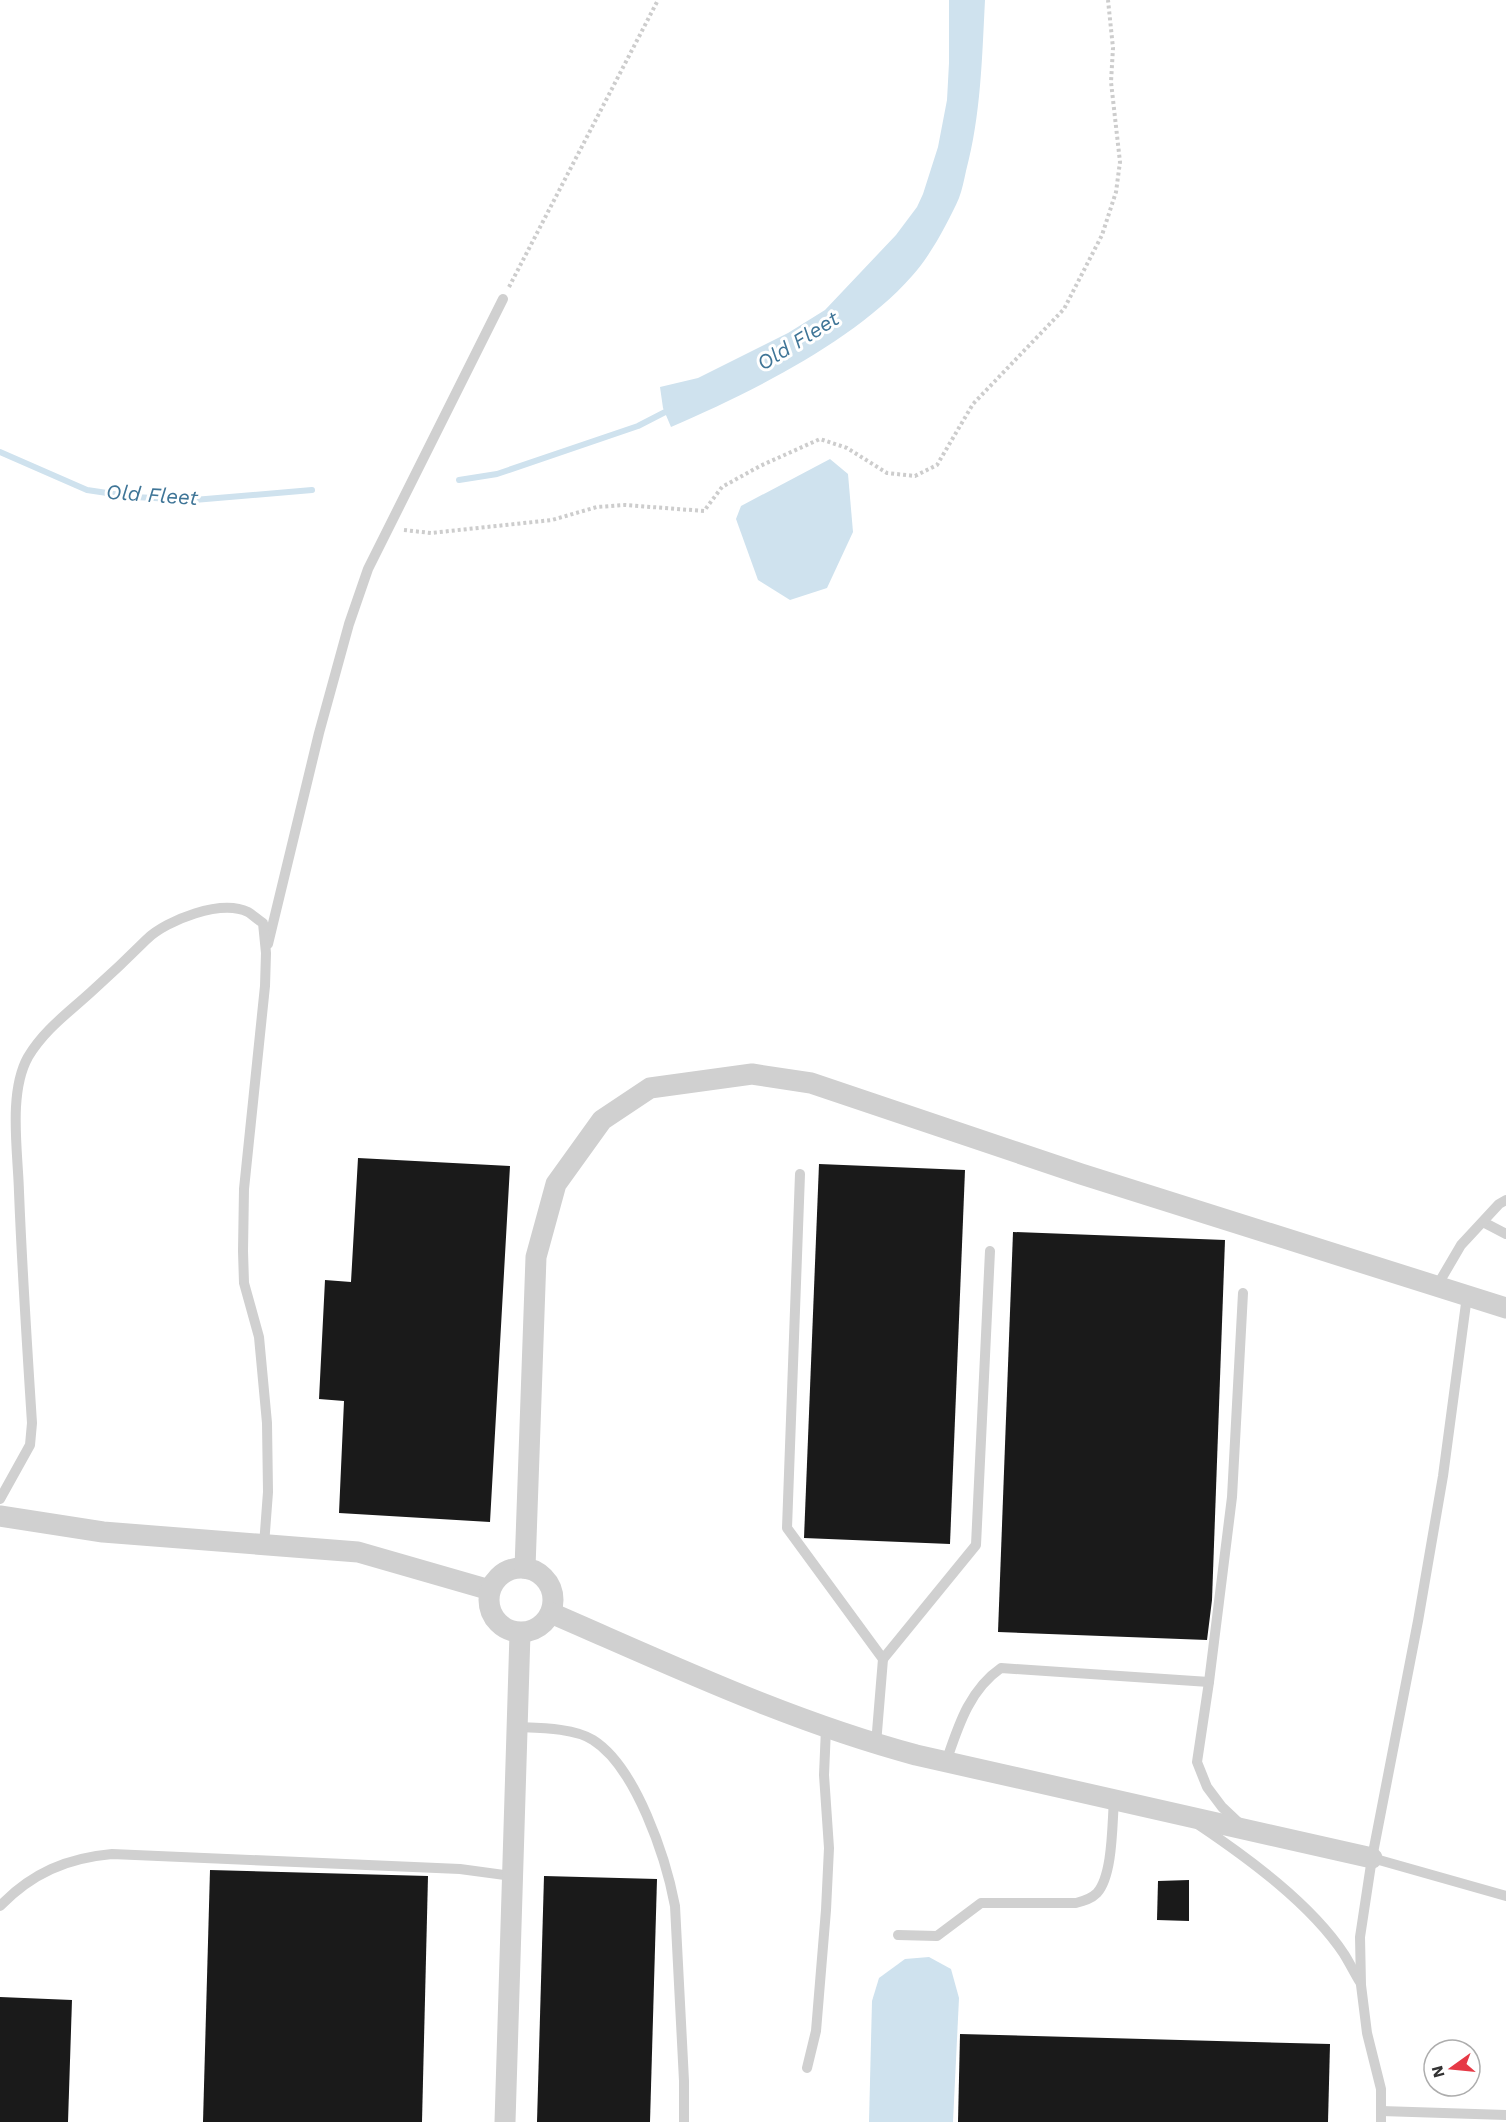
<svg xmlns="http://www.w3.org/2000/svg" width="1506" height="2122" viewBox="0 0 1506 2122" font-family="'Work Sans',sans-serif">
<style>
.water{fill:#cfe2ee}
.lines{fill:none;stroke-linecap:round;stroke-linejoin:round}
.stream{stroke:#cfe2ee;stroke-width:6}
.building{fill:#1a1a1a}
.path{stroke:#cdcdcd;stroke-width:4;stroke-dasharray:3 3;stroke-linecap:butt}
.lane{stroke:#d0d0d0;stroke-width:10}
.street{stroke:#d0d0d0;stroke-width:21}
.labels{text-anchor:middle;stroke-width:6;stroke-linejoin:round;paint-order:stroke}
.water-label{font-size:21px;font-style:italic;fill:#3f7597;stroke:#fff}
</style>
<rect width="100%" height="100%" fill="#fff"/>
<!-- water -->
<g class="water">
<path d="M949,0h36c-3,58 -4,115 -19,171 -2,9 -4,19 -7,27 -10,23 -30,60 -47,78 -57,65 -162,117 -241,151l-8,-19 -3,-21 38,-9 90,-45 37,-23 71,-75 21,-28 6,-13 15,-47 9,-47 2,-37z"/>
<path d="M830,459l18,15 5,58 -26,56 -37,12 -32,-20 -22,-61 5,-13z"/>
<path d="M929,1957l22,12 8,29 -6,124h-84l3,-121 7,-23 26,-19z"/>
</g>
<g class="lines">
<!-- stream -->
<g class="stream">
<path d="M0,452l87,38 47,7 60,3 118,-10"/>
<path d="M459,480l38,-6 141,-48 33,-17"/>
</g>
</g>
<!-- building -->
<g class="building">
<path d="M358,1158l152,8 -20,356 -151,-9 5,-112 -25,-2 6,-119 26,2z"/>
<path d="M819,1164l146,6 -15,374 -146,-6z"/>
<path d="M1013,1232l212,8 -13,360 -5,40 -209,-8z"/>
<path d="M210,1870l218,6 -6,246h-219z"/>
<path d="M544,1876l113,3 -7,243h-113z"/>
<path d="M1189,1880v41l-32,-1 1,-39z"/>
<path d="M0,1997l72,3 -4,122h-68z"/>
<path d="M960,2034l370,10 -2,78h-370z"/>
</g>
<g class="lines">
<!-- path -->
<g class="path">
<path d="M509,287l149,-287"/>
<path d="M404,530l27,3 121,-13 45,-13 28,-2 79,6 18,-24 38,-21 60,-27 27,9 40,25 28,3 22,-11 36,-61 91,-95 38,-74 14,-43 4,-30 -9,-80 2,-34 -5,-48"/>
</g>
<!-- lane -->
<g class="lane">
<path d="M268,944l51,-211 30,-109 19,-55 135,-270"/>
<path d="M800,1174l-13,354 96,131 -7,85"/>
<path d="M1483,1222l23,12"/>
<path d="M1437,1286l24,-41 38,-41 7,-4"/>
<path d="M0,1499l30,-54 2,-22c-5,-77 -10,-154 -13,-231 -1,-40 -11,-99 9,-135 16,-27 40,-44 63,-65 19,-17 38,-35 56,-53 20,-19 74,-40 101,-27 5,3 10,8 15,11l3,30 -1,33 -21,203 -1,62 1,32 15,54 8,86 1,69 -4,53"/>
<path d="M883,1659l93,-114 14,-294"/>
<path d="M1209,1682l-12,80 10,25 15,20 18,17"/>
<path d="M517,1727c23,1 57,1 76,13 43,27 73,118 82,166l9,175v41"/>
<path d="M946,1762c12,-35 23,-72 55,-94l208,14 23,-185 11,-204"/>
<path d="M1199,1825c49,33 112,79 145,129 5,8 10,18 16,28"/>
<path d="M1372,1858l134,38"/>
<path d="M0,1906c32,-33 67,-48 112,-52l348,15 52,7"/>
<path d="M898,1935l39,1 44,-33h95c8,-2 15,-4 21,-10 16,-18 15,-68 17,-93"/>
<path d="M807,2068l9,-37 10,-121 3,-62 -5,-73 2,-47"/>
<path d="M1381,2111l125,4"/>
<path d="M1381,2122v-33l-14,-56 -6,-48 -1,-48 12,-79 46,-237 25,-145 24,-180"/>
</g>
<!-- street -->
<g class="street">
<path d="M0,1516l103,16 255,20 132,38"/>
<circle cx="521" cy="1600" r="32"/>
<path d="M525,1568l11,-311 20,-73 46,-64 48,-32 102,-14 59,9 270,91 425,134"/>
<path d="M551,1613c120,52 238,108 365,142l456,103"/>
<path d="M505,2122l15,-489"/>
</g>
</g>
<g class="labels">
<!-- water labels -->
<g class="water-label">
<text transform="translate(798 341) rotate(-32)" y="7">Old Fleet</text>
<text transform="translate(152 495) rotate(4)" y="7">Old Fleet</text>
</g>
</g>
<!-- north arrow -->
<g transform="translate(1452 2068) rotate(255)"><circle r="28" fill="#ffffff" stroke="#adadad" stroke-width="1.5"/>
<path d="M0-4.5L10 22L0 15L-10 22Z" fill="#e63946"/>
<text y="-9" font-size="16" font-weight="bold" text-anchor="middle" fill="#333333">N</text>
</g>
</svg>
